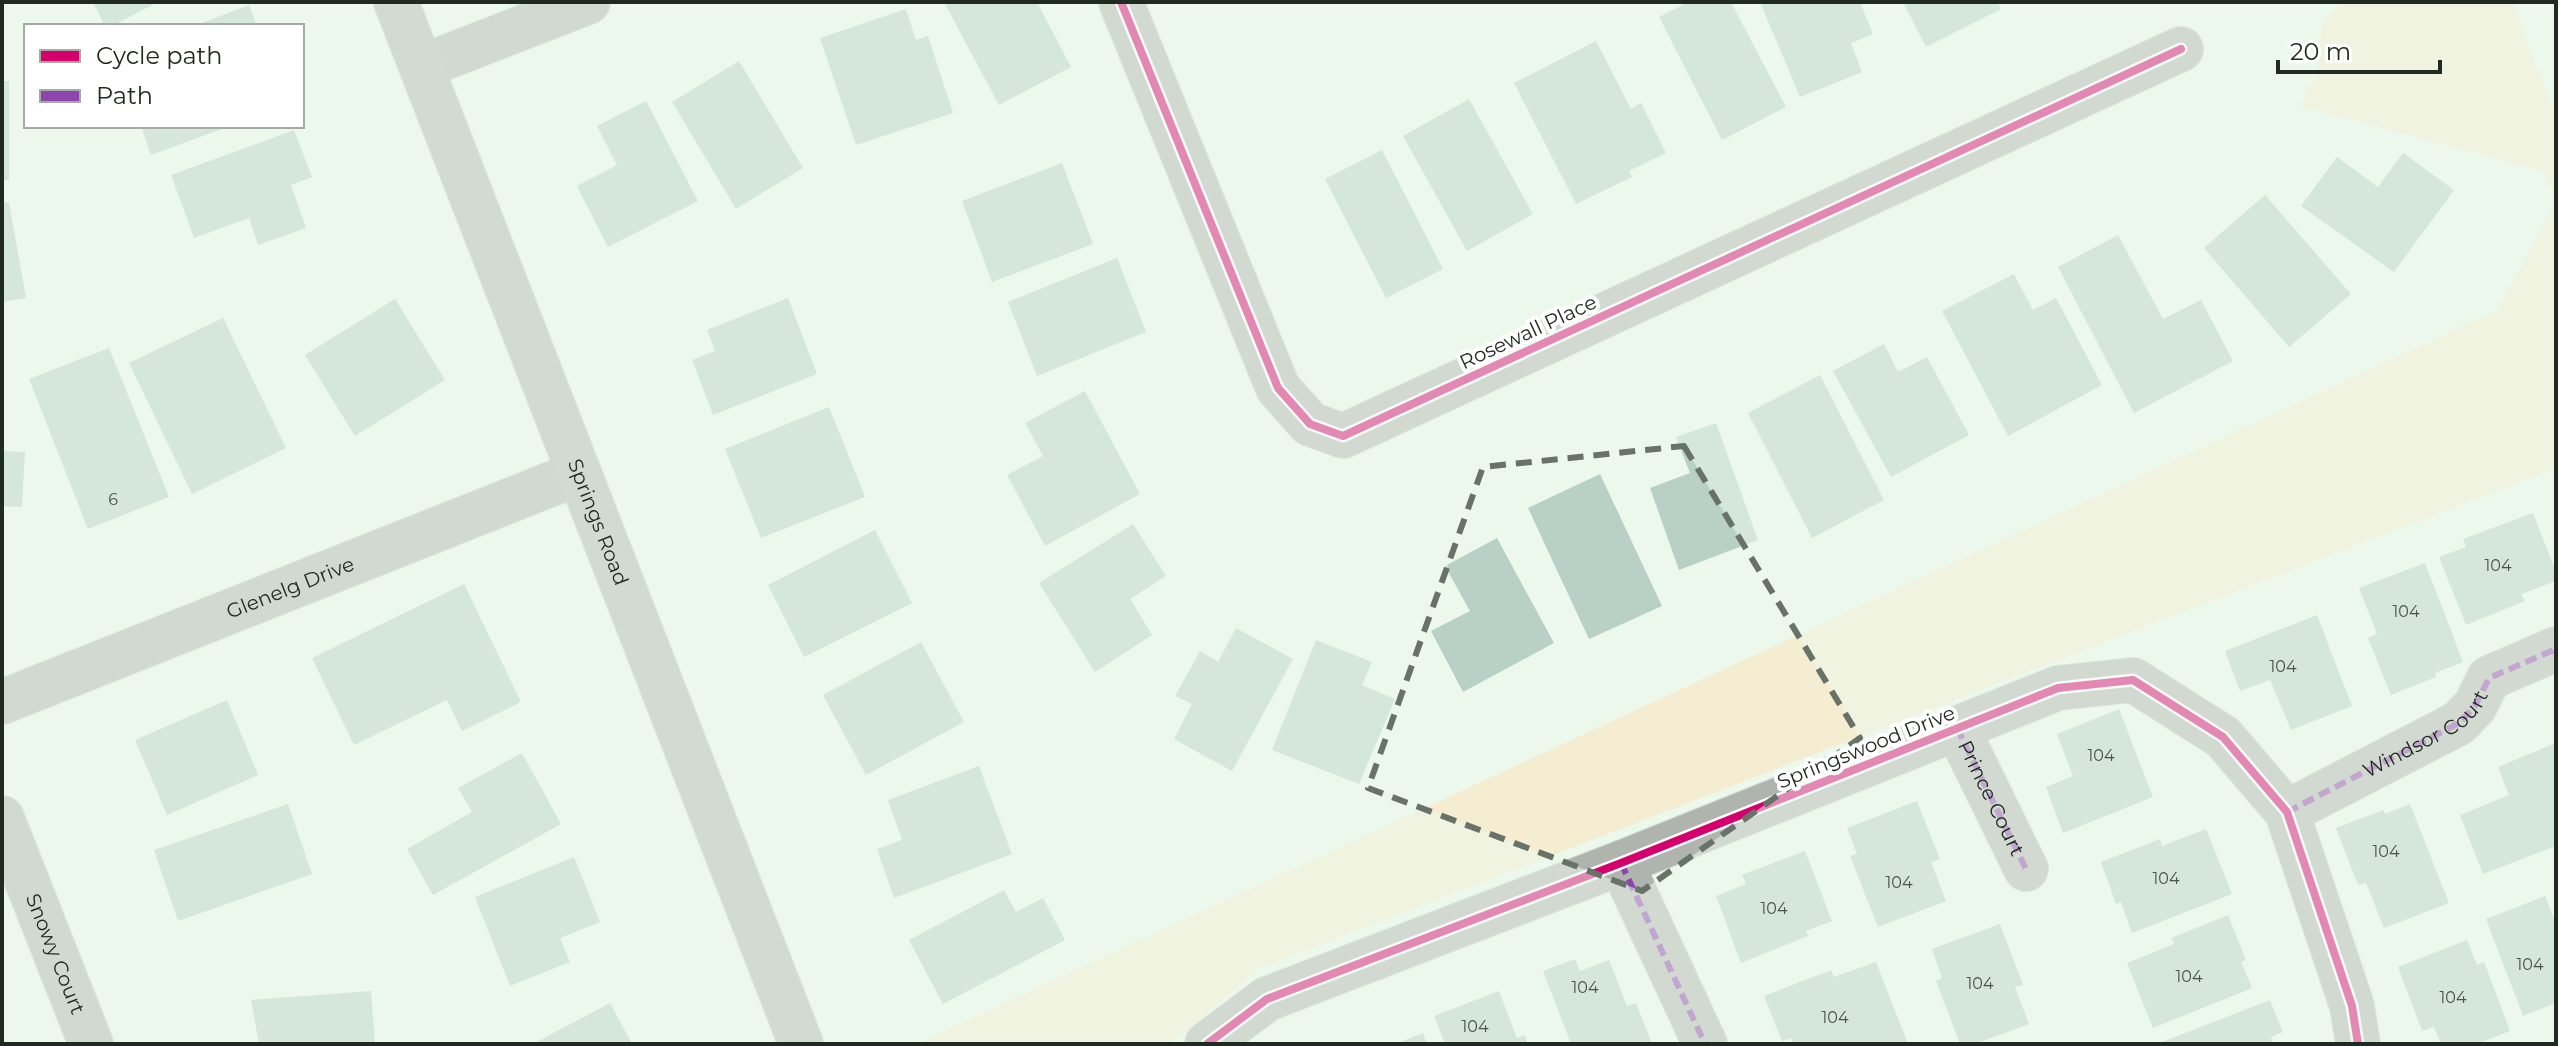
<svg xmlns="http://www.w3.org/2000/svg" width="2558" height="1046" viewBox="0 0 2558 1046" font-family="Montserrat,sans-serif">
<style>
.green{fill:#f5edd2}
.building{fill:#b8d0c6}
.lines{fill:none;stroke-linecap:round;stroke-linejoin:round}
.minor-casing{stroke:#c8d2c8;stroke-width:46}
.major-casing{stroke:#c8d2c8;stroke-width:46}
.minor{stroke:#b0b4ae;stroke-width:44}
.major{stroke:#b1b7b0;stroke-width:44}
.quiet{stroke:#8e44ad;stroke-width:6;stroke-dasharray:12 6;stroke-linecap:butt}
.cycleway-casing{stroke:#fff;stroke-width:13}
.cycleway{stroke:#d6006c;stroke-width:8}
.marked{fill:none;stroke:#687268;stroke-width:6;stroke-dasharray:16 10;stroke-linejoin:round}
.labels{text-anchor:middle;stroke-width:8;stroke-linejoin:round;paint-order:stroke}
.number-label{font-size:16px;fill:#47544a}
.street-label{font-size:20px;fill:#212a21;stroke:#fff}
</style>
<rect width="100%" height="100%" fill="#ecf8ec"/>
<!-- green -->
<path class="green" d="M2343,2h169l44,114v352l-1298,501 -68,60 -23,15h-251l1582,-734 57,-109 -10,-29 -245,-66 16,-32 7,-53z"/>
<!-- building -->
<g class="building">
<path d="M93,2h65l-46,24h-7z"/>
<path d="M944,2h93l34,65 -72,38z"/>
<path d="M1688,2h43l55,105 -64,33 -63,-123z"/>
<path d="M1760,2h100l13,32 -22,9 11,29 -62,25z"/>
<path d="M1903,2h94l4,7 -75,38z"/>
<path d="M249,5l8,21h-63z"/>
<path d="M906,9l10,31 12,-4 25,77 -97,32 -36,-107z"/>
<path d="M1596,41l35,68 10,-6 25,50 -37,18 3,6 -56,27 -62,-121z"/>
<path d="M739,61l64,107 -67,41 -64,-107z"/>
<rect x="2" y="81" width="7" height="99"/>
<path d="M1469,99l64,115 -66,37 -64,-115z"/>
<path d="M646,101l52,100 -90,46 -31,-61 40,-21 -20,-39z"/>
<path d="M141,126h89l-79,29z"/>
<path d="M294,130l18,47 -21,8 15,43 -48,17 -9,-27 -55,20 -23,-63z"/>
<path d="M1382,150l61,119 -57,29 -61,-119z"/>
<path d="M2403,153l51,37 -60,82 -93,-66 36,-49 41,30z"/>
<path d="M1062,163l31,81 -101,38 -30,-81z"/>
<path d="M2265,195l86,99 -62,53 -85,-99z"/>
<path d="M9,202l17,96 -24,4v-99z"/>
<path d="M2118,235l45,84 38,-19 32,61 -99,52 -76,-146z"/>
<path d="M1117,258l29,74 -109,44 -29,-74z"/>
<path d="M2014,274l19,36 23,-12 46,87 -94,51 -66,-125z"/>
<path d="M788,298l29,76 -104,41 -21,-55 23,-9 -8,-21z"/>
<path d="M395,299l50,81 -90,56 -50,-81z"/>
<path d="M223,318l63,130 -94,46 -63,-131z"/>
<path d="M1884,344l14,28 29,-15 42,78 -78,42 -58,-106z"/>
<path d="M109,348l60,149 -81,32 -59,-150z"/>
<path d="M1820,375l64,125 -72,38 -64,-125z"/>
<path d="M1085,391l55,103 -95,52 -38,-71 36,-19 -18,-33z"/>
<path d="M829,407l36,90 -104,41 -36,-89z"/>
<path d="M1716,423l42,117 -79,30 -29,-82 40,-15 -14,-36z"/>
<path d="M2,451l23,1 -3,55 -20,-1z"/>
<path d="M1600,474l62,132 -73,33 -61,-131z"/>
<path d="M2533,513l23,59v9l-35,13 4,7 -59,24 -27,-68 27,-10 -3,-8z"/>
<path d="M1133,524l33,52 -36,23 22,36 -57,37 -56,-89z"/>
<path d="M875,530l37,73 -108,54 -36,-72z"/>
<path d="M1497,538l57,105 -91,49 -32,-61 39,-20 -25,-45z"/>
<path d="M2425,563l38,99 -28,11 1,4 -45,18 -23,-57 9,-4 -18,-46z"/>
<path d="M464,584l57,118 -59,29 -15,-31 -93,45 -42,-87z"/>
<path d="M2317,615l35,91 -61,24 -21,-50 -30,11 -15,-40z"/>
<path d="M1236,628l57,31 -61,112 -58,-32 18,-35 -17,-8 25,-45 18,11z"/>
<path d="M1316,640l56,22 -10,23 33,14 -36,85 -87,-34z"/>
<path d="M921,642l43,80 -98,53 -43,-80z"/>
<path d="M227,700l31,75 -91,40 -32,-75z"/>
<path d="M2119,709l34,88 -90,36 -17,-46 27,-11 -16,-42z"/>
<path d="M2556,743v103l-73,28 -23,-59 49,-20 -11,-28z"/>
<path d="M522,753l39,71 -128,71 -26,-46 65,-37 -14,-24z"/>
<path d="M979,766l33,88 -118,44 -17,-49 25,-9 -14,-40z"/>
<path d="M1917,801l23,58 -9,3 15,39 -68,26 -28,-71 7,-2 -10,-26z"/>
<path d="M288,804l24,70 -134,47 -24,-71z"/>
<path d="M2410,804l39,99 -65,25 -18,-45 -8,2 -22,-57 47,-18 2,4z"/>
<path d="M2206,829l26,65 -100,39 -11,-31 -5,2 -15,-42 59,-23 2,7z"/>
<path d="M1805,851l27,70 -26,10 2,5 -67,27 -25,-67 30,-12 -4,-9z"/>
<path d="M574,857l26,65 -40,16 10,24 -60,24 -35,-89z"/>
<path d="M1004,890l12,22 27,-14 22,42 -122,64 -34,-64z"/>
<path d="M2545,896l11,27v87l-3,-6 -30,12 -37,-97z"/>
<path d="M2228,915l18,45 -5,2 11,26 -99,40 -26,-65 47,-19 -3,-6z"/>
<path d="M2000,924l23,61 -8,2 14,37 -54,20h-15l-24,-63 6,-3 -10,-29z"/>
<path d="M2467,940l10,25 7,-3 26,69 -33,13h-36l-7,-17 -12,4 -24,-64z"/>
<path d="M1575,959l5,12 29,-11 18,46 9,-3 16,41h-81l-28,-73z"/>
<path d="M1876,962l32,82h-115l-2,-6 -9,3 -18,-45 67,-26 3,7z"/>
<path d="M371,991l4,53h-116l-8,-44z"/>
<path d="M1499,991l18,47 8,-3 3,9h-83l-11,-28z"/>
<path d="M2270,1000l13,32 -12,5 2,7h-111v-2z"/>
<path d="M610,1003l22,41h-99z"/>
<path d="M1423,1033l4,11h-31z"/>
</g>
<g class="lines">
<!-- minor casing -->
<g class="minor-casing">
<g id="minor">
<path d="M1121,2l157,386 32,36 33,12 838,-387"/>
<path d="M421,67l167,-65"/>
<path id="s1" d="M2,702l577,-229"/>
<path id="s2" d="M1957,728l69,141"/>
<path id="s3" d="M2287,812l172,-89 16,-17 14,-28 67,-29"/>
<path id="s4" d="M2,818l89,226"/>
<path d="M1621,863l84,181"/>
<path d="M1207,1044l60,-45 354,-136 437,-175 75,-8 90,57 64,75 65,194 6,38"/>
</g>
</g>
<!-- major casing -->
<g class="major-casing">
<g id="major">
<path id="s5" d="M396,2l405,1042"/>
</g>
</g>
<!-- minor -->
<use href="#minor" class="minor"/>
<!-- major -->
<use href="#major" class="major"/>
<!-- quiet -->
<g class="quiet">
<path d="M1957,728l69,141"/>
<path d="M2287,812l172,-89 16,-17 14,-28 67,-29"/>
<path d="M1621,863l84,181"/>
</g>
<!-- cycleway casing -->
<g class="cycleway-casing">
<g id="cycleway">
<path d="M1121,2l157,386 32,36 33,12 838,-387"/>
<path d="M1207,1044l60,-45 354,-136 437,-175 75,-8 90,57 64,75 65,194 6,38"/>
</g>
</g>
<!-- cycleway -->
<use href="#cycleway" class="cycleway"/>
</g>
<!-- marked area -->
<path d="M0 0H2558V1046H0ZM1684,446l176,292 -218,153 -274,-103 115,-321z" fill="#ecf8ec" fill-opacity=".55" fill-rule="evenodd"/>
<path class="marked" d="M1684,446l176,292 -218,153 -274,-103 115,-321z"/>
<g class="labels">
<!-- number labels -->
<g class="number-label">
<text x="113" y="505">6</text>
<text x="2498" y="571">104</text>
<text x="2406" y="617">104</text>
<text x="2283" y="672">104</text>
<text x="2101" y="761">104</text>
<text x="2386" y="857">104</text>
<text x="2166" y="884">104</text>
<text x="1899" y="888">104</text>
<text x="1774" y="914">104</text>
<text x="2530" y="970">104</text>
<text x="2189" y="982">104</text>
<text x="1980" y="989">104</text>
<text x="1585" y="993">104</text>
<text x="2453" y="1003">104</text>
<text x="1835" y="1023">104</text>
<text x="1475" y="1032">104</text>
</g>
<!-- street labels -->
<g class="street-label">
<text transform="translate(1528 332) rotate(-25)" y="7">Rosewall Place</text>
<text dy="7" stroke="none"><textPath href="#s5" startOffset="558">Springs Road</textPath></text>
<text dy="7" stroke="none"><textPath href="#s1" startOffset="310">Glenelg Drive</textPath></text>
<text dy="7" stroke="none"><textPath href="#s3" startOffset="160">Windsor Court</textPath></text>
<text transform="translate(1866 747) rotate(-22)" y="7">Springswood Drive</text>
<text dy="7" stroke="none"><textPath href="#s2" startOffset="78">Prince Court</textPath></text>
<text dy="7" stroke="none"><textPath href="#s4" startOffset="146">Snowy Court</textPath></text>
</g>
</g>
<!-- border -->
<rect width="2558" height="1046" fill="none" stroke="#212a21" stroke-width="8"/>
<!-- legend -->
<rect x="24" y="24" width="280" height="104" fill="#ffffff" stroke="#a6aaa6" stroke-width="2"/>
<rect x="40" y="50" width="40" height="12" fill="#d6006c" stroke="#a6aaa6" stroke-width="2"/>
<text x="96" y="64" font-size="24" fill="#212a21">Cycle path</text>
<rect x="40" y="90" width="40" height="12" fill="#8e44ad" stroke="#a6aaa6" stroke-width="2"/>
<text x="96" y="104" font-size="24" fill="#212a21">Path</text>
<!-- scale -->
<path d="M2278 60v12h162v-12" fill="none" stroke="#212a21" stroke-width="4"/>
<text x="2290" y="60" font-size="24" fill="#212a21" stroke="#ffffff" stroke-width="6" paint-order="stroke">20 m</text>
</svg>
